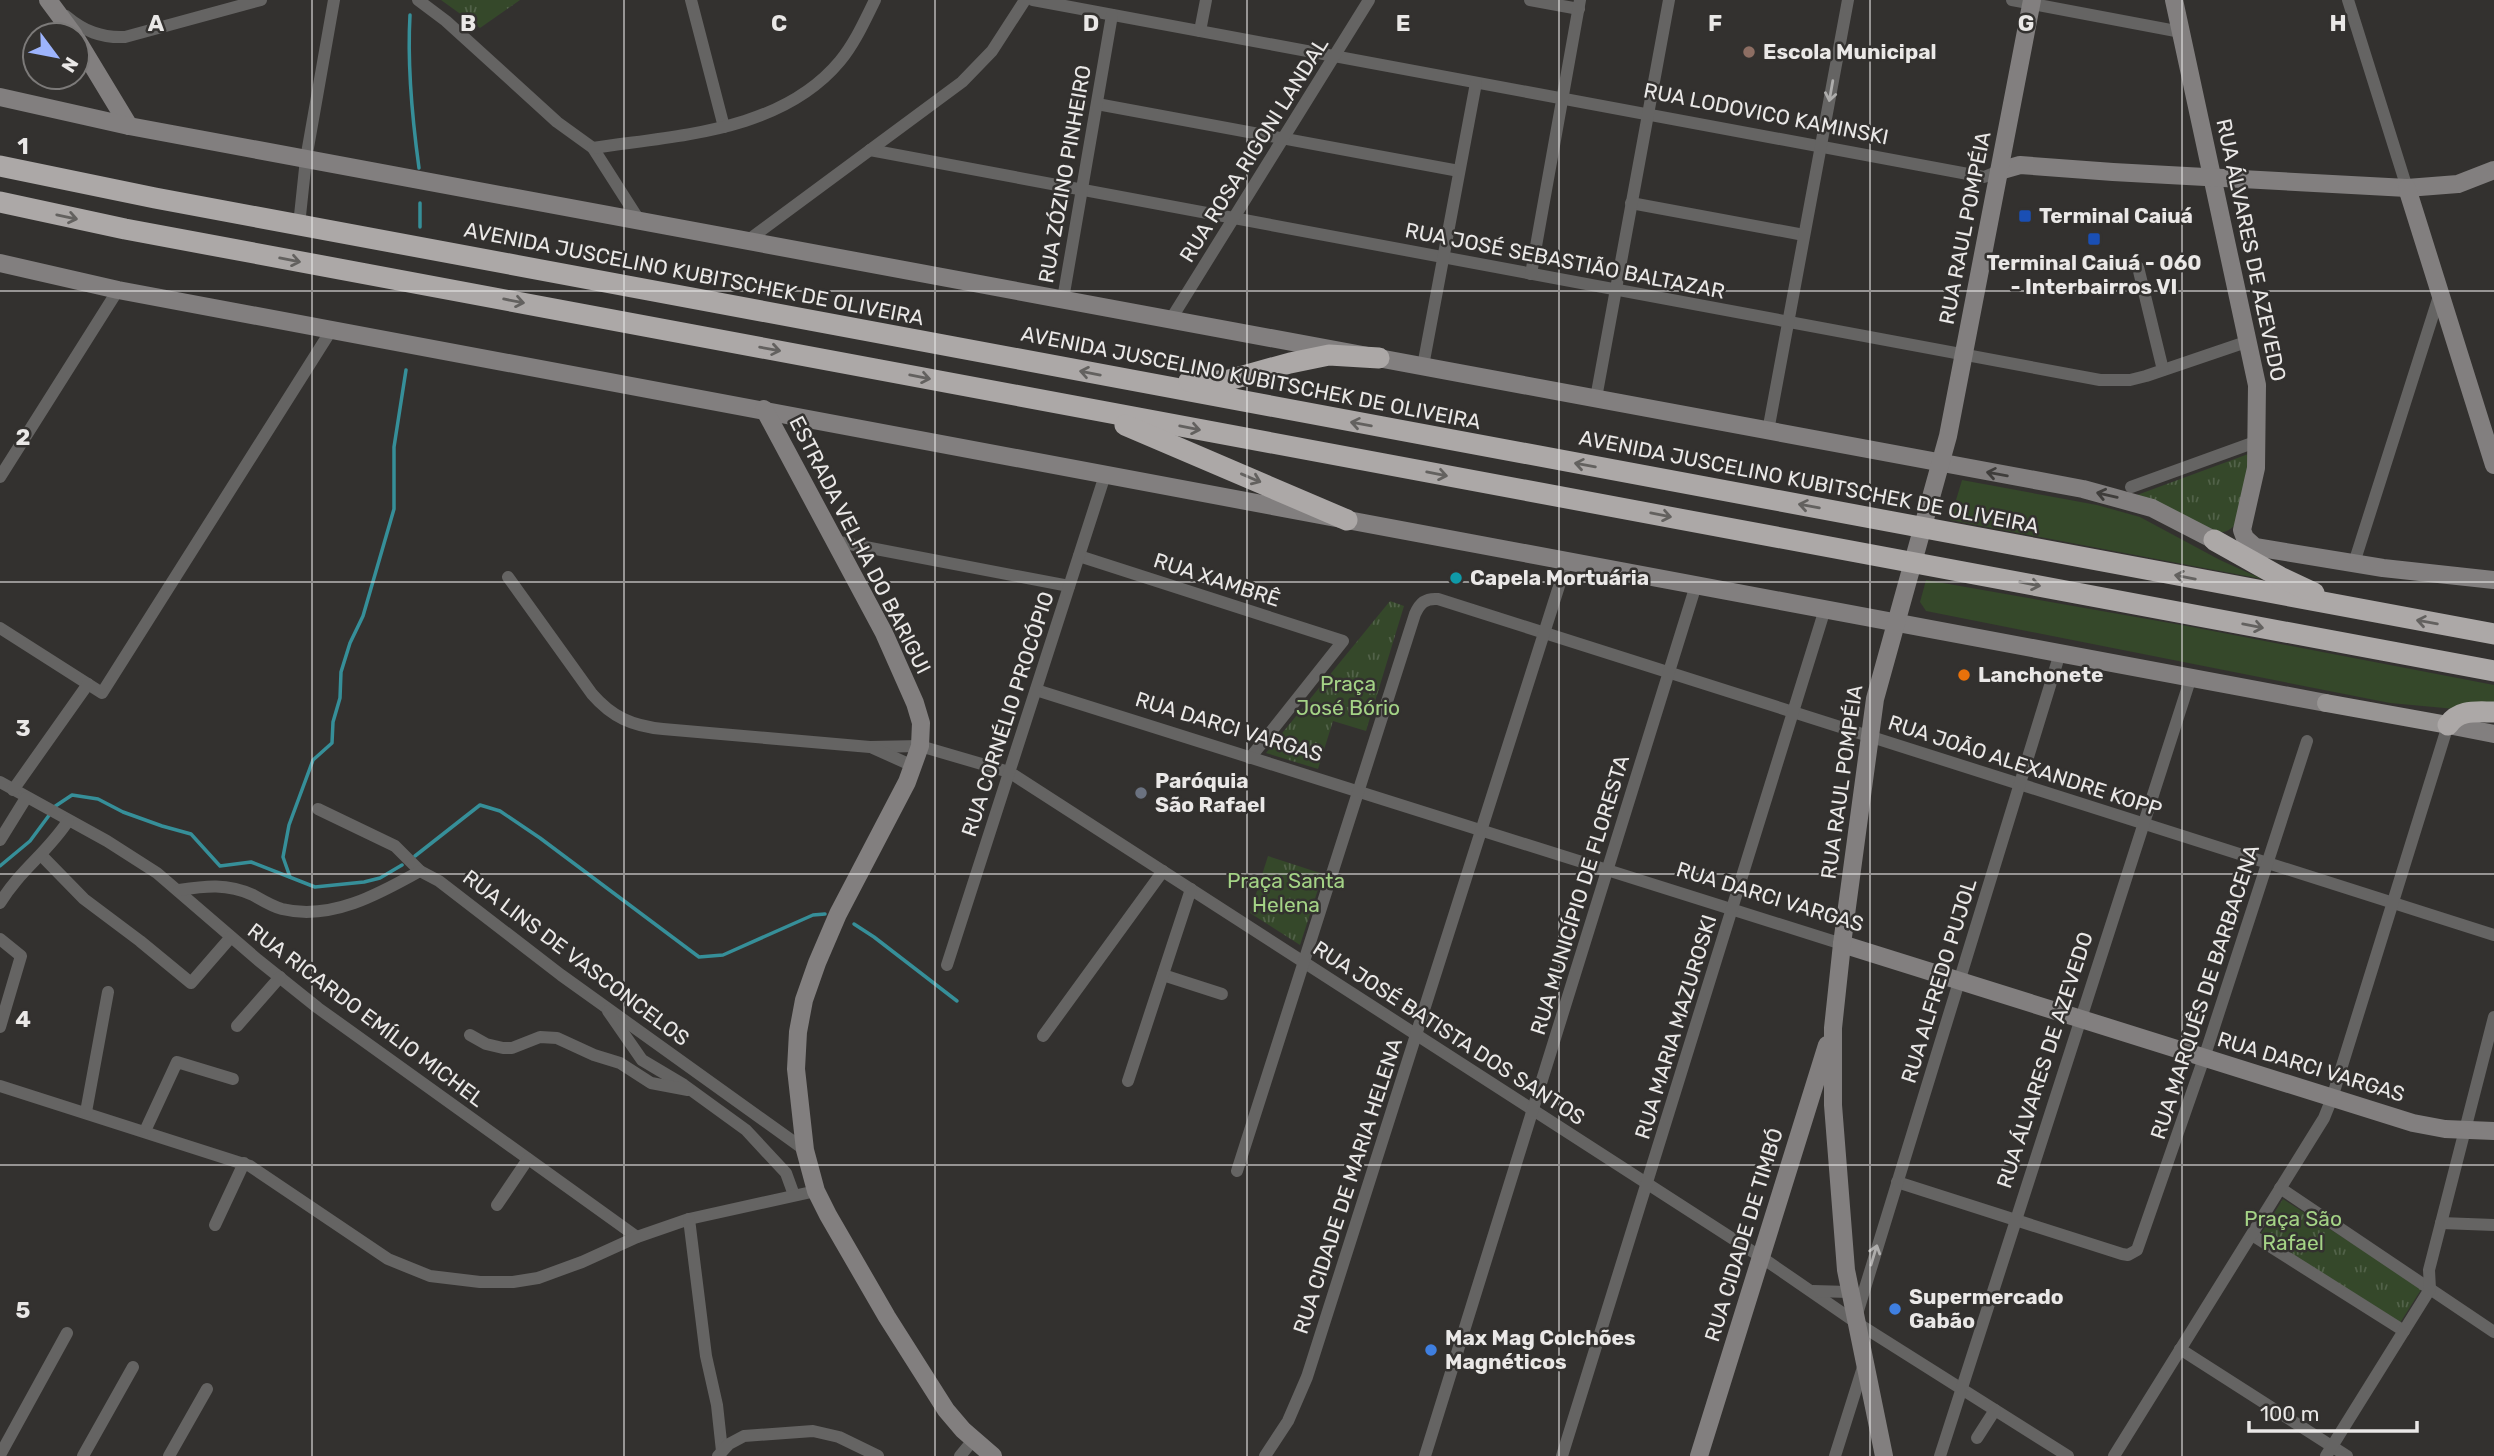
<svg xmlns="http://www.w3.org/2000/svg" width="2494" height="1456" viewBox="0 0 2494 1456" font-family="Rubik,sans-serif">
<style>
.grass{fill:#35482a}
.park{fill:url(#park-tufts)}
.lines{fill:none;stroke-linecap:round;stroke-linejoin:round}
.stream{stroke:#368f99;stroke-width:3.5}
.street{stroke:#656463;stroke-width:12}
.secondary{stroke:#827f7f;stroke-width:18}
.primary{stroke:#989594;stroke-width:18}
.highway{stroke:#aca8a7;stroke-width:21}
.oneway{stroke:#aeadac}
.oneway2{stroke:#63615f}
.oneway3{stroke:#3f3d3b}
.grid{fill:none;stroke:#eae8e7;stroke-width:2;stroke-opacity:0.55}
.education-dot{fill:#8d6e63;stroke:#33312f;stroke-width:2.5}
.transit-dot{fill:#1a4fb4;stroke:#33312f;stroke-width:2.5}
.culture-dot{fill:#0f9aa8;stroke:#33312f;stroke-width:2.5}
.food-dot{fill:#e8710a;stroke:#33312f;stroke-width:2.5}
.worship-dot{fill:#6b7280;stroke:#33312f;stroke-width:2.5}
.shop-dot{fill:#3f7fe0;stroke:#33312f;stroke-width:2.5}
.labels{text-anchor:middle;stroke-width:5;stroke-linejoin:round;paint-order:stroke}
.poi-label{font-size:21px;font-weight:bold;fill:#eae8e7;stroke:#33312f;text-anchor:start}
.street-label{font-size:21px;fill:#eae8e7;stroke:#33312f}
.park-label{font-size:21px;fill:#a4d386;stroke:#33312f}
.grid-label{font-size:23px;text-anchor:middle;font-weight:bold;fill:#eae8e7;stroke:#33312f;stroke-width:5;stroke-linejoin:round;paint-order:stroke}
</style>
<defs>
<pattern id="park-tufts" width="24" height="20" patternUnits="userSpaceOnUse" patternTransform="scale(1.75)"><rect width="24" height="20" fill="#35482a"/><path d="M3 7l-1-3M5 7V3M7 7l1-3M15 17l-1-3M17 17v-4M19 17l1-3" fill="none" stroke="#526249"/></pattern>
</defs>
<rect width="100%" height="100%" fill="#33312f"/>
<!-- grass -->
<g class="grass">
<path d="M1962,480l135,25 43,12 80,43 42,19 -312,-59z"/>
<path d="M1926,580l261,46 307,59v21l-39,3 -65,-6 -464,-92 -6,-9z"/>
</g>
<!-- park -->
<g class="park">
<path d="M441,0h79l-40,28z"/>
<path d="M2251,453l-14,70c-4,4 -8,8 -14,9 -17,2 -69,-29 -86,-37z"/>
<path d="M1390,601l14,5 -38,125 -33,-10 -15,48 -52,-16z"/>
<path d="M1268,856l55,18 -23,71 -50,-32z"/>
<path d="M2283,1199l139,89 -22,35 -140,-88z"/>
</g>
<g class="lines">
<!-- stream -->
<g class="stream">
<path d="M410,15c-3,52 2,102 9,153"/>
<path d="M420,203v24"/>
<path d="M54,807l18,-12 26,4 25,13 39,14 29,8 29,32 31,-4 64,25 49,-5 16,-4 22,-13"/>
<path d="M415,856l65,-51 20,6 40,27 159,119 24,-2 90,-40 12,-1"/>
<path d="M0,866l30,-25 20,-27"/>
<path d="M290,877l-7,-20 6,-32 24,-65 19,-17 1,-21 7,-24 1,-26 9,-29 13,-27 31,-107v-62l12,-77"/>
<path d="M854,924l20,13 83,64"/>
</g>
<!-- street -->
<g class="street">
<path d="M418,0l28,21 111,101 36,26 46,72"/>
<path d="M691,0l33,127"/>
<path d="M1033,0l951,177 15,-6"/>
<path d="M1530,0l49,9"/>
<path d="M2012,0l169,32"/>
<path d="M2348,0l59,188"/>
<path d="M66,16c18,15 35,22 59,21l136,-37"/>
<path d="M1200,31l6,-31"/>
<path d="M1097,104l362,67"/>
<path d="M593,148c85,-13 188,-16 247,-87 15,-18 25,-41 35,-61"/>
<path d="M870,150l1230,230h30l16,-4 103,-35"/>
<path d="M1631,203l173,32"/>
<path d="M299,225l7,-66 28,-159"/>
<path d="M747,241l215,-159 30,-31 33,-51"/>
<path d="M2138,267l25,103"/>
<path d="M1531,274l49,-274"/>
<path d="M1063,299l49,-284"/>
<path d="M1171,319l198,-319"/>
<path d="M1423,366l53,-283"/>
<path d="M1596,398l73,-398"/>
<path d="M1768,431l80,-431"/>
<path d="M0,477l118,-187"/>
<path d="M2131,487l127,-46"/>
<path d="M834,541l235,45"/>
<path d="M1079,556l264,85 -93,117"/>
<path d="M2354,563l86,-270"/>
<path d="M508,577l84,117c20,23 40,32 71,35l207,18 50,-1 89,26 752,485 93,64 214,135"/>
<path d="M0,628l102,65 230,-364"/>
<path d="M1036,690l806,254"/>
<path d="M873,748l40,18"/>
<path d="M0,782l107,59 50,32 101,87 60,48 319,229"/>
<path d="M13,790l75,-106"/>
<path d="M318,809l77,37 25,25 19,10 122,94 244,175"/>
<path d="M0,840l26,-42"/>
<path d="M41,855l43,44 56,42 51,42 40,-46"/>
<path d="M179,890c26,-4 48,-7 74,5 9,5 18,11 29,14 49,12 97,-15 138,-38"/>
<path d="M0,903c20,-33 47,-50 68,-82"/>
<path d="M0,939l21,17 -21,71"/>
<path d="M947,965l158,-490"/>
<path d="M1163,975l59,19"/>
<path d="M608,1011l34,49 42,25 62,45 40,43 8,22"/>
<path d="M237,1026l43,-49"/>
<path d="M470,1035l16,9 17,4h9l28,-11 17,1 37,17 26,8 31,20 37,7"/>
<path d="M1043,1036l120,-165"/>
<path d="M1128,1081l63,-192"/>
<path d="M0,1086l250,80 138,93 42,17 50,6h33l25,-4 44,-16 55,-25 52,-18 127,-28"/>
<path d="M86,1112l22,-120"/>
<path d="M145,1131l32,-69 56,17"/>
<path d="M1237,1171l178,-557c5,-11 10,-16 23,-15l1056,336"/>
<path d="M1897,1182l225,72 6,1 9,-5 67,-192 103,-317"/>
<path d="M2280,1188l214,144"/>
<path d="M497,1205l31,-46"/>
<path d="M689,1219l17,137 11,49 5,46"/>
<path d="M2441,1223l53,2"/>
<path d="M215,1225l29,-62"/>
<path d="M2252,1235l152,96"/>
<path d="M1813,1291l36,1"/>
<path d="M1857,1314l203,-661"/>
<path d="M2180,1349l167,107"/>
<path d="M1977,1438l18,-28"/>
<path d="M0,1455l67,-122"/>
<path d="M83,1456l50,-89"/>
<path d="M169,1456l38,-67"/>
<path d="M718,1456l11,-12 15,-8 69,-5 26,6 39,19"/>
<path d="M960,1456l14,-17"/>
<path d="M1265,1456l23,-35 19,-44 260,-816"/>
<path d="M1425,1456l271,-871"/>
<path d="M1562,1456l263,-847"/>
<path d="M1835,1456l29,-92"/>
<path d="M1940,1456l251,-779"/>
<path d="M2114,1456l210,-338 8,-20 116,-373"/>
<path d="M2326,1456l104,-167 -1,-19 65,-253"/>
</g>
<!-- secondary -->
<g class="secondary">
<path d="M48,0l26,35"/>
<path d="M2174,0l83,385 -1,83 -14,62 3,8 10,9 128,21 111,12"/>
<path d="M77,40l52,86"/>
<path d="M0,97l129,29 1954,363 69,19 62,32"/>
<path d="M1999,171l21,-6 93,7 294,16 51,-4 36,-14"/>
<path d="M2407,188l87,277"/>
<path d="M0,263l118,27 2208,413"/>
<path d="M764,409l120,224 31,70 6,20 -1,23 -13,36 -69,132 -21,49 -13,37 -6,32 -2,37 9,81 11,41 12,24 59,102 59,93 17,20 30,26"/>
<path d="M2448,725l46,9"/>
<path d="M1842,944l571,179 32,6 49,2"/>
<path d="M1699,1456l128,-411"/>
<path d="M1884,1456l-38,-186 -13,-165v-77l9,-84 33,-245 73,-263 84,-436"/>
</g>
<!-- primary -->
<path class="primary" d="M2326,703l122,22"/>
<!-- highway -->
<g class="highway">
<path d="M0,166l155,32 2339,436"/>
<path d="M0,202l125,27 2369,442"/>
<path d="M1189,381h36l65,-18 39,-8 50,3"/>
<path d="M1125,425l222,95"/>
<path d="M2214,540l66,37 34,16"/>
<path d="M2448,725c11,-16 28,-13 46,-13"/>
</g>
</g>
<!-- one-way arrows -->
<defs><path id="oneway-shaft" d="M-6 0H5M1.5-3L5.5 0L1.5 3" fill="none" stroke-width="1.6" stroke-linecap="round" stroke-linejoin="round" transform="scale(1.75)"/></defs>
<g class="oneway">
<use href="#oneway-shaft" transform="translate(1831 91) rotate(100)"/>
<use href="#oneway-shaft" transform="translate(1874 1255) rotate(-73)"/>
</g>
<g class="oneway2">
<use href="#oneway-shaft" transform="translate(67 217) rotate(12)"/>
<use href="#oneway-shaft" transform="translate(290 260) rotate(11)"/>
<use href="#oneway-shaft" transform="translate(514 301) rotate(11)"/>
<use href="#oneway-shaft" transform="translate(770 349) rotate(10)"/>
<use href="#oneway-shaft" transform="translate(1090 373) rotate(-169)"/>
<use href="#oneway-shaft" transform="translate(920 377) rotate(11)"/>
<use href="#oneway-shaft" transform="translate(1361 424) rotate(-170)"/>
<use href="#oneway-shaft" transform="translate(1190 428) rotate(11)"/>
<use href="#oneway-shaft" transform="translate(1585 465) rotate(-170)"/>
<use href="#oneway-shaft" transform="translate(1437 474) rotate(11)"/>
<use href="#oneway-shaft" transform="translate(1251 478) rotate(23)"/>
<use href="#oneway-shaft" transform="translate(1809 506) rotate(-170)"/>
<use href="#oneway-shaft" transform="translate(1661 515) rotate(11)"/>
<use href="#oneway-shaft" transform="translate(2185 577) rotate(-169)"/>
<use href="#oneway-shaft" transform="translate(2030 584) rotate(11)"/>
<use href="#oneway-shaft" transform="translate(2427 622) rotate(-170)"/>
<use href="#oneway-shaft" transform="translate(2253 626) rotate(11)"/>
</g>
<g class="oneway3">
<use href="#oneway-shaft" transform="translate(1997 474) rotate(-170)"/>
<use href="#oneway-shaft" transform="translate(2107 495) rotate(-167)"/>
</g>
<!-- grid -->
<path class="grid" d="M312,0v1456M624,0v1456M935,0v1456M1247,0v1456M1559,0v1456M1870,0v1456M2182,0v1456M0,291h2494M0,582h2494M0,874h2494M0,1165h2494"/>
<!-- markers -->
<circle class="education-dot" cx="1749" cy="52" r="7"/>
<g class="transit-dot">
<rect x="2018" y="209" width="14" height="14" rx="3.5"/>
<rect x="2087" y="232" width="14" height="14" rx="3.5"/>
</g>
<circle class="culture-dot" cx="1456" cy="578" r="7"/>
<circle class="food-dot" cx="1964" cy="675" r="7"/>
<circle class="worship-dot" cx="1141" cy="793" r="7"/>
<g class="shop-dot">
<circle cx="1895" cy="1309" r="7"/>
<circle cx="1431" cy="1350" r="7"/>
</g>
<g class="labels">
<!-- poi labels -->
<g class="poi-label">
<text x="1763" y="59">Escola Municipal</text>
<text x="2039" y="223">Terminal Caiuá</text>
<text x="2094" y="270" text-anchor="middle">Terminal Caiuá - 060<tspan x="2094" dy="24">- Interbairros VI</tspan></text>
<text x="1470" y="585">Capela Mortuária</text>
<text x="1978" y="682">Lanchonete</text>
<text x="1155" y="788">Paróquia<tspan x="1155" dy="24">São Rafael</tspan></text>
<text x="1909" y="1304">Supermercado<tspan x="1909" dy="24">Gabão</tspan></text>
<text x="1445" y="1345">Max Mag Colchões<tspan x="1445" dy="24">Magnéticos</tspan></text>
</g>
<!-- street labels -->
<g class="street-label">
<text transform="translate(1766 114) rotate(11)" y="7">RUA LODOVICO KAMINSKI</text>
<text transform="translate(1254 150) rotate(-58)" y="7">RUA ROSA RIGONI LANDAL</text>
<text transform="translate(1065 174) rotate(-80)" y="7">RUA ZÓZINO PINHEIRO</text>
<text transform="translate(1965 228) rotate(-79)" y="7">RUA RAUL POMPÉIA</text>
<text transform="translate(2251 250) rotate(78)" y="7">RUA ÁLVARES DE AZEVEDO</text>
<text transform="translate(1565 261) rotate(11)" y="7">RUA JOSÉ SEBASTIÃO BALTAZAR</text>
<text transform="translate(694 274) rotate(11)" y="7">AVENIDA JUSCELINO KUBITSCHEK DE OLIVEIRA</text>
<text transform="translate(1251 378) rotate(11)" y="7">AVENIDA JUSCELINO KUBITSCHEK DE OLIVEIRA</text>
<text transform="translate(1809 482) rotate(11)" y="7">AVENIDA JUSCELINO KUBITSCHEK DE OLIVEIRA</text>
<text transform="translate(860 545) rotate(63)" y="7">ESTRADA VELHA DO BARIGUI</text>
<text transform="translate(1217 580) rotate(18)" y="7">RUA XAMBRÊ</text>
<text transform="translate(1008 714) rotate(-72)" y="7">RUA CORNÉLIO PROCÓPIO</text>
<text transform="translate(1229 727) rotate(17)" y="7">RUA DARCI VARGAS</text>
<text transform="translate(2025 766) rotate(18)" y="7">RUA JOÃO ALEXANDRE KOPP</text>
<text transform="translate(1842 782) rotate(-82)" y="7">RUA RAUL POMPÉIA</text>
<text transform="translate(1580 895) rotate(-73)" y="7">RUA MUNICÍPIO DE FLORESTA</text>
<text transform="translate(1770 897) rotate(17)" y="7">RUA DARCI VARGAS</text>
<text transform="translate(576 958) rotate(37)" y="7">RUA LINS DE VASCONCELOS</text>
<text transform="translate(1939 981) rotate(-73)" y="7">RUA ALFREDO PUJOL</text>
<text transform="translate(2205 992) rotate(-72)" y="7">RUA MARQUÊS DE BARBACENA</text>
<text transform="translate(366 1015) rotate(37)" y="7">RUA RICARDO EMÍLIO MICHEL</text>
<text transform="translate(1676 1027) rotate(-73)" y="7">RUA MARIA MAZUROSKI</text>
<text transform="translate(1449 1033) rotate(33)" y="7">RUA JOSÉ BATISTA DOS SANTOS</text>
<text transform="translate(2045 1060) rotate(-72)" y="7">RUA ÁLVARES DE AZEVEDO</text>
<text transform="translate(2311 1067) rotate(17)" y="7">RUA DARCI VARGAS</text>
<text transform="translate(1348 1186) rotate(-72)" y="7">RUA CIDADE DE MARIA HELENA</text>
<text transform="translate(1744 1235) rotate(-73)" y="7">RUA CIDADE DE TIMBÓ</text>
</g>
<!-- park labels -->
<g class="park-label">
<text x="1348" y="691">Praça<tspan x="1348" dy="24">José Bório</tspan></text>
<text x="1286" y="888">Praça Santa<tspan x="1286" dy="24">Helena</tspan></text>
<text x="2293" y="1226">Praça São<tspan x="2293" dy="24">Rafael</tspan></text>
</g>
</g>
<g class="grid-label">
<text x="156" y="31">A</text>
<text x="468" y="31">B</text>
<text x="779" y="31">C</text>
<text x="1091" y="31">D</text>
<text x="1403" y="31">E</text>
<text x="1715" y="31">F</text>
<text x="2026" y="31">G</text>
<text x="2338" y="31">H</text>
<text x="23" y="154">1</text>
<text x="23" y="445">2</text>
<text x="23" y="736">3</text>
<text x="23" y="1027">4</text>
<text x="23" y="1318">5</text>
</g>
<!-- north arrow -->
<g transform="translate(56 56) rotate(122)"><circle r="33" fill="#33312f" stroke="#7c7a79" stroke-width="2"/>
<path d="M0-5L12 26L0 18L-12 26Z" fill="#9db4fd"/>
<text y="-10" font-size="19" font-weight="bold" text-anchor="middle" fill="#eae8e7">N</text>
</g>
<!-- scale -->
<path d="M2249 1421v10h168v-10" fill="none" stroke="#eae8e7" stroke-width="3.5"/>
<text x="2260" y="1421" font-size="21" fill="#eae8e7" stroke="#33312f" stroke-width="5" paint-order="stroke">100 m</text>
</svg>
